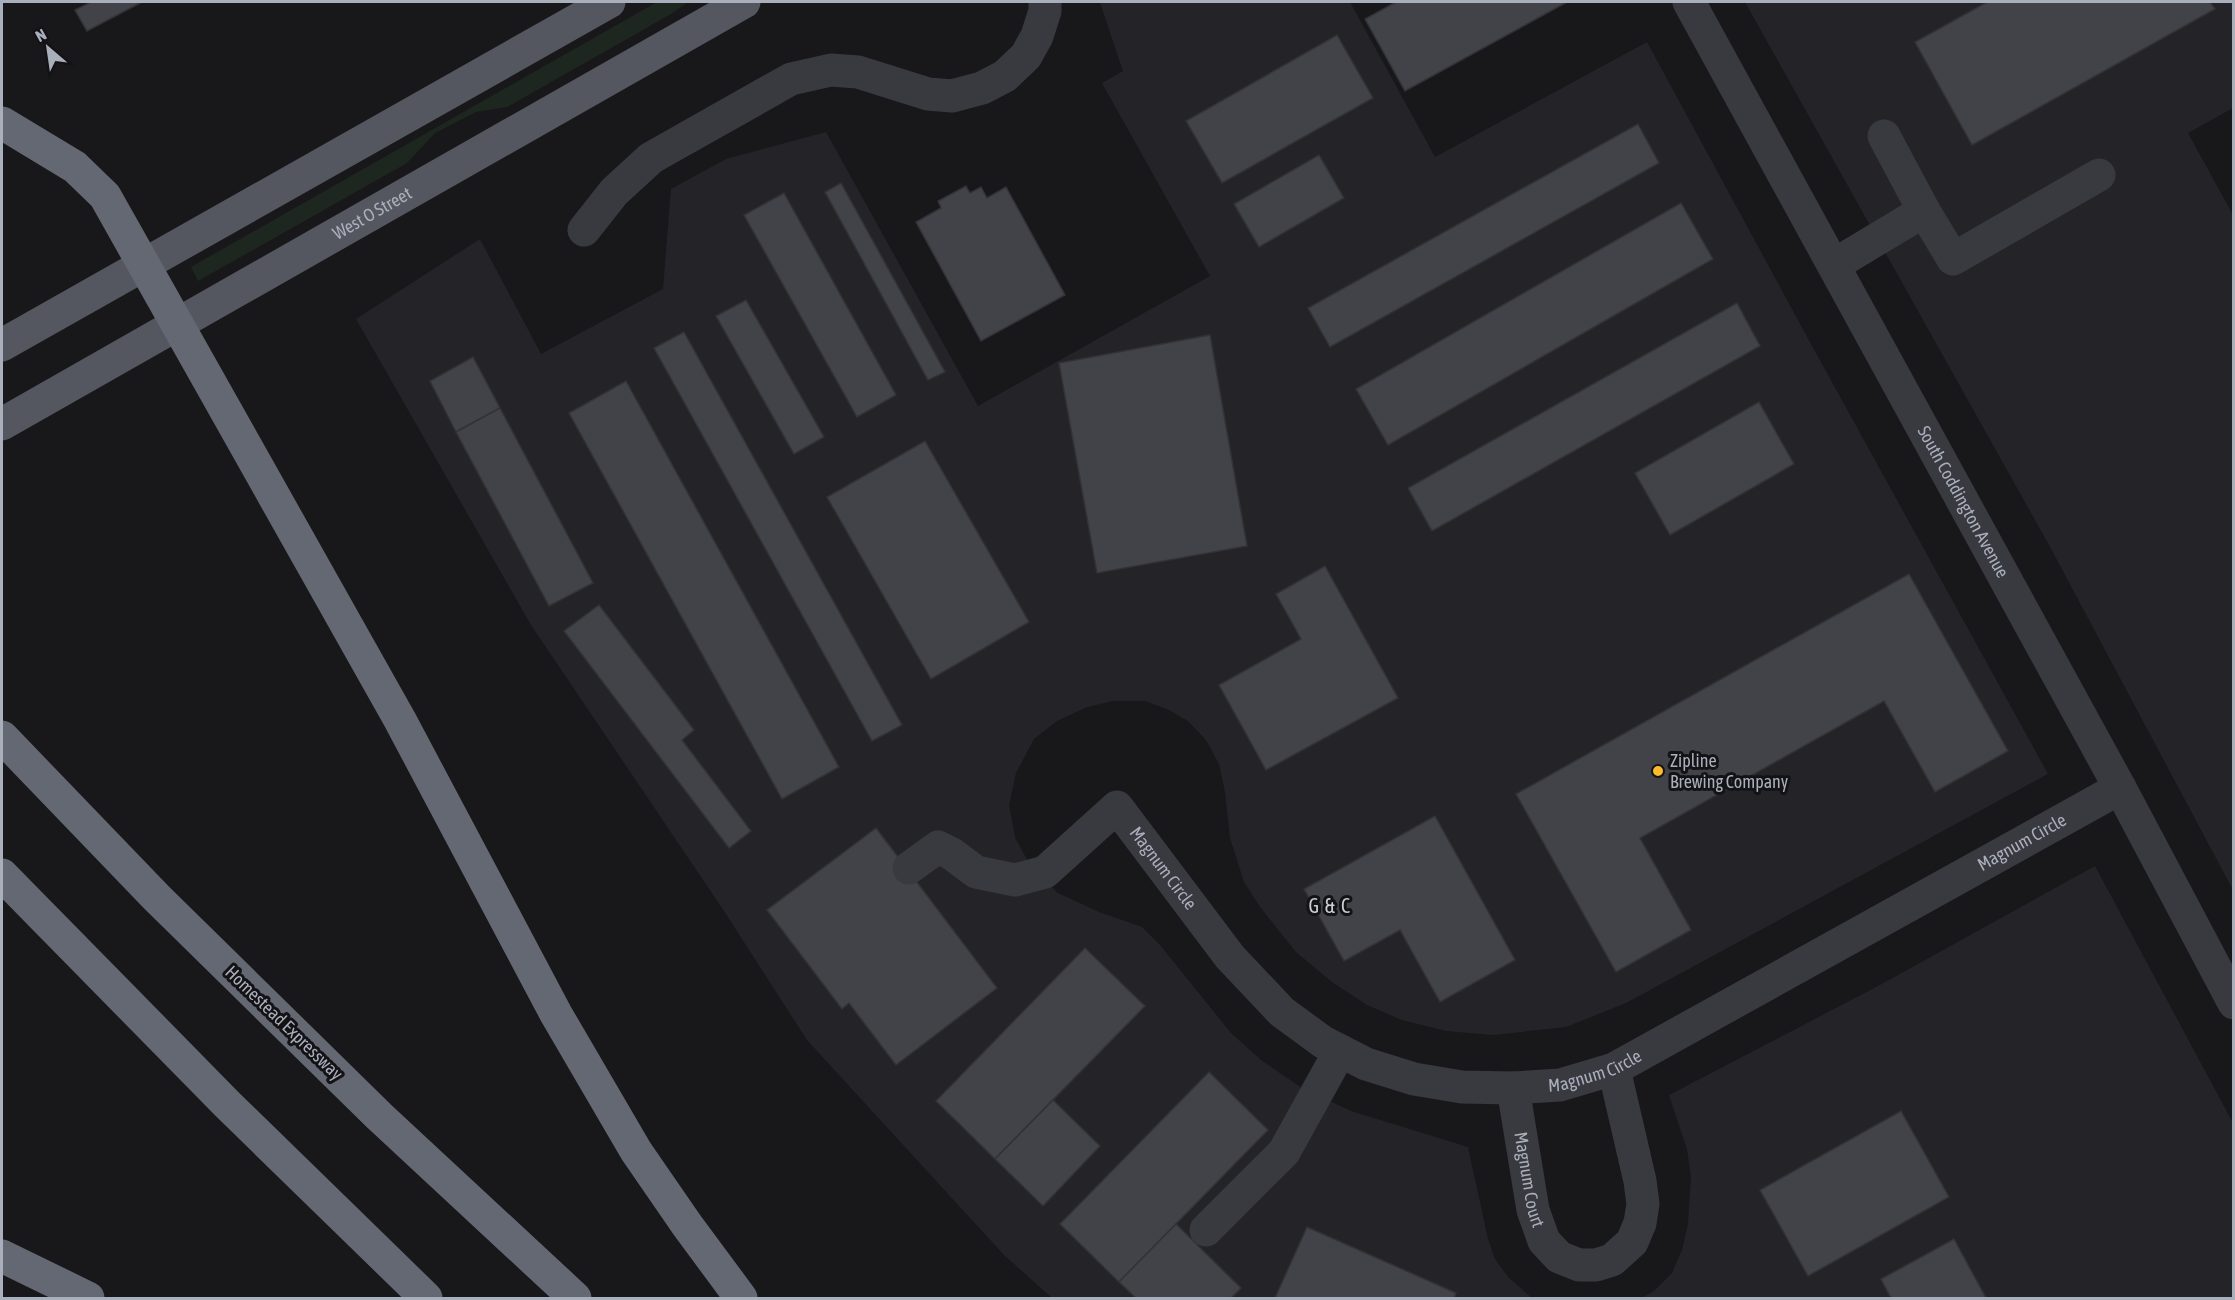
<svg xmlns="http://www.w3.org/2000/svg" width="2235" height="1300" viewBox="0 0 2235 1300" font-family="'Asap Condensed',sans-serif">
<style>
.built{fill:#242428}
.green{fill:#1e271f}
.building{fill:#424348;stroke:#323237;stroke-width:1.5}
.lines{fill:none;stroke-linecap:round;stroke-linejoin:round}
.minor{stroke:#393a40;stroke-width:33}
.major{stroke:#555760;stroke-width:33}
.highway{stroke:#646872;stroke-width:33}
.poi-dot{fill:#ffb92c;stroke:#131316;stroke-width:2}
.labels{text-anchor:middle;stroke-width:6;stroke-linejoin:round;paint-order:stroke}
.street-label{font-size:18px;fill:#aaafbc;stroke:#131316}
.poi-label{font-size:18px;fill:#aaafbc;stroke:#131316;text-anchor:start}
.neighbourhood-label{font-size:20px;letter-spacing:1.5px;fill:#cbced7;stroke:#131316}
</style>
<rect width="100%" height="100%" fill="#18181b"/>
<!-- built -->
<g class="built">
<path d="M1100,2h250l85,155 212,-115 164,302 237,430 -422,229 -60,24 -73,8 -47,-4 -44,-11 -35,-15 -35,-23 -36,-30 -36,-45 -16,-25 -14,-44 -5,-46 -6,-28 -13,-24 -18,-19 -19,-11 -24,-9h-32l-26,6 -30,14 -23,18 -18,34 -7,32 6,32 16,30 27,26 41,19 43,15 18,18 71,88 30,27 41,28 49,23 117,36 20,92 7,20 13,18 24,21h-480l-48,-43 -197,-215 -83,-129 -193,-286 -175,-306 124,-80 61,115 122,-65 8,-100 55,-30 100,-27 152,274 232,-130 -108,-193 21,-12z"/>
<path d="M1745,2h488v106l-45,25 45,82v675l-184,-345z"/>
<path d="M2095,866l138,257v175h-591l12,-7 18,-18 10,-23 6,-26 3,-47 -4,-28 -18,-54 211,-110z"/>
</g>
<!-- green -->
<path class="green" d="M657,2h31l-17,12 -164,93 -31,5 -41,21 -28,30 -209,118 -7,-14z"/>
<!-- building -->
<g class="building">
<path d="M91,2h51l-55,29 -12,-21z"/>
<path d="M1396,2h171l-162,89 -40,-72z"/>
<path d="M1987,2h223l5,7 -243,136 -57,-103z"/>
<path d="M1337,35l36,63 -151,85 -36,-62z"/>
<path d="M1638,124l21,39 -329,184 -22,-39z"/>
<path d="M1319,155l25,43 -85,49 -25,-43z"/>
<path d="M841,183l104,189 -17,8 -103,-188z"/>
<path d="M966,186l4,7 11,-6 6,11 19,-11 59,108 -84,46 -65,-119 25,-14 -3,-7z"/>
<path d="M784,193l112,202 -39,22 -113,-202z"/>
<path d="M1681,203l32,56 -325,186 -32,-56z"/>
<path d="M746,300l78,137 -30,17 -78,-138z"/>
<path d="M1737,303l23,43 -328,185 -24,-43z"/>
<path d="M684,332l218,393 -30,16 -218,-393z"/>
<path d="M1210,335l37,211 -150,27 -38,-210z"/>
<path d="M473,357l27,51 -44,24 -26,-51z"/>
<path d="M626,381l213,386 -57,32 -213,-386z"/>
<path d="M1759,402l35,62 -124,71 -35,-62z"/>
<path d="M500,408l93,175 -44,23 -93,-174z"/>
<path d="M925,441l104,181 -98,57 -104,-182z"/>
<path d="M1325,566l73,132 -132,72 -47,-85 82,-46 -25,-45z"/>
<path d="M1909,574l99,177 -73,41 -51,-91 -244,137 51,92 -75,42 -100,-178z"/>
<path d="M599,605l95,125 -12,10 69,91 -22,17 -165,-217z"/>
<path d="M1435,816l80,144 -75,42 -40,-72 -56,31 -40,-72z"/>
<path d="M876,828l121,160 -101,77 -47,-62 -7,6 -75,-99z"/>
<path d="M1085,948l60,58 -150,153 -59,-58z"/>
<path d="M1209,1072l59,58 -149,152 -59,-58z"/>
<path d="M1053,1100l47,46 -57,60 -48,-47z"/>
<path d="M1901,1111l48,86 -141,79 -48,-86z"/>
<path d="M1176,1224l65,64 -10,10h-95l-17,-16z"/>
<path d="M1307,1227l149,66 -2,5h-179z"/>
<path d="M1954,1239l32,59h-95l-10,-19z"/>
</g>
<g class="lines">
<!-- minor -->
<g class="minor">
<path id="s1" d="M1689,2l431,786 114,215"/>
<path d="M1884,136l40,75"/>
<path d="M584,230l30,-38 37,-34 140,-79 40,-9 27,2 70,22 24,2 30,-8 23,-12 21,-20 11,-20 8,-25v-9"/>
<path d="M1834,265l90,-54 29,48 146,-84"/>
<path id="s2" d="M909,868l29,-21 14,7 24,18 39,8 30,-8 72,-65 113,150 52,55 41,30 43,22 48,15 48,8 51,1 47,-3 54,-16 506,-281"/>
<path id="s3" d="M1513,1088l20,122 11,31 15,16 20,8h17l16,-5 20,-18 8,-19 3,-19 -3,-23 -26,-112"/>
<path d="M1206,1230l78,-78 56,-101"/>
</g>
<!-- major -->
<g class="major">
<path d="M2,345l607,-343"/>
<path id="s4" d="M2,424l742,-422"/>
</g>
<!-- highway -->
<g class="highway">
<path d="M2,123l73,44 30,29 295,524 156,294 80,137 51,74 54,73"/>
<path d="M2,737l155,161 222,218 196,182"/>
<path d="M2,875l226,230 198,193"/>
<path d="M2,1256l86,42"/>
</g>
</g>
<!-- markers -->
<circle class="poi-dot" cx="1658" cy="771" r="6"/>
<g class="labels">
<!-- street labels -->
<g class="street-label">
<text dy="6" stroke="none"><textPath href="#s4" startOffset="426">West O Street</textPath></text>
<text dy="6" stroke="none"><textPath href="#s1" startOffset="570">South Coddington Avenue</textPath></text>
<text dy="6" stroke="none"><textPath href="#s2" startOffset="1332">Magnum Circle</textPath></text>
<text dy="6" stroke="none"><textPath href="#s2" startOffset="326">Magnum Circle</textPath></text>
<text transform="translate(284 1023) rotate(44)" y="6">Homestead Expressway</text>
<text dy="6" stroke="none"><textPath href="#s2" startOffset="846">Magnum Circle</textPath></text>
<text dy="6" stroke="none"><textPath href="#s3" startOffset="93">Magnum Court</textPath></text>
</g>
<!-- poi labels -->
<g class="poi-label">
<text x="1670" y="767">Zipline<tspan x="1670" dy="21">Brewing Company</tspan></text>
</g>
<!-- neighbourhood labels -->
<g class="neighbourhood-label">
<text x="1330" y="913">G &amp; C</text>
</g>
</g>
<!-- border -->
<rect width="2235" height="1300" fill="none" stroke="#aaafbc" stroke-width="6"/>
<!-- north arrow -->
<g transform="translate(48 48) rotate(331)" stroke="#131316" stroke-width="4.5" paint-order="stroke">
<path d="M0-4.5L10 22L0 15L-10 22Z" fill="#aaafbc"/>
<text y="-9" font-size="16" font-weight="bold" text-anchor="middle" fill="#aaafbc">N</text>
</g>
</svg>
